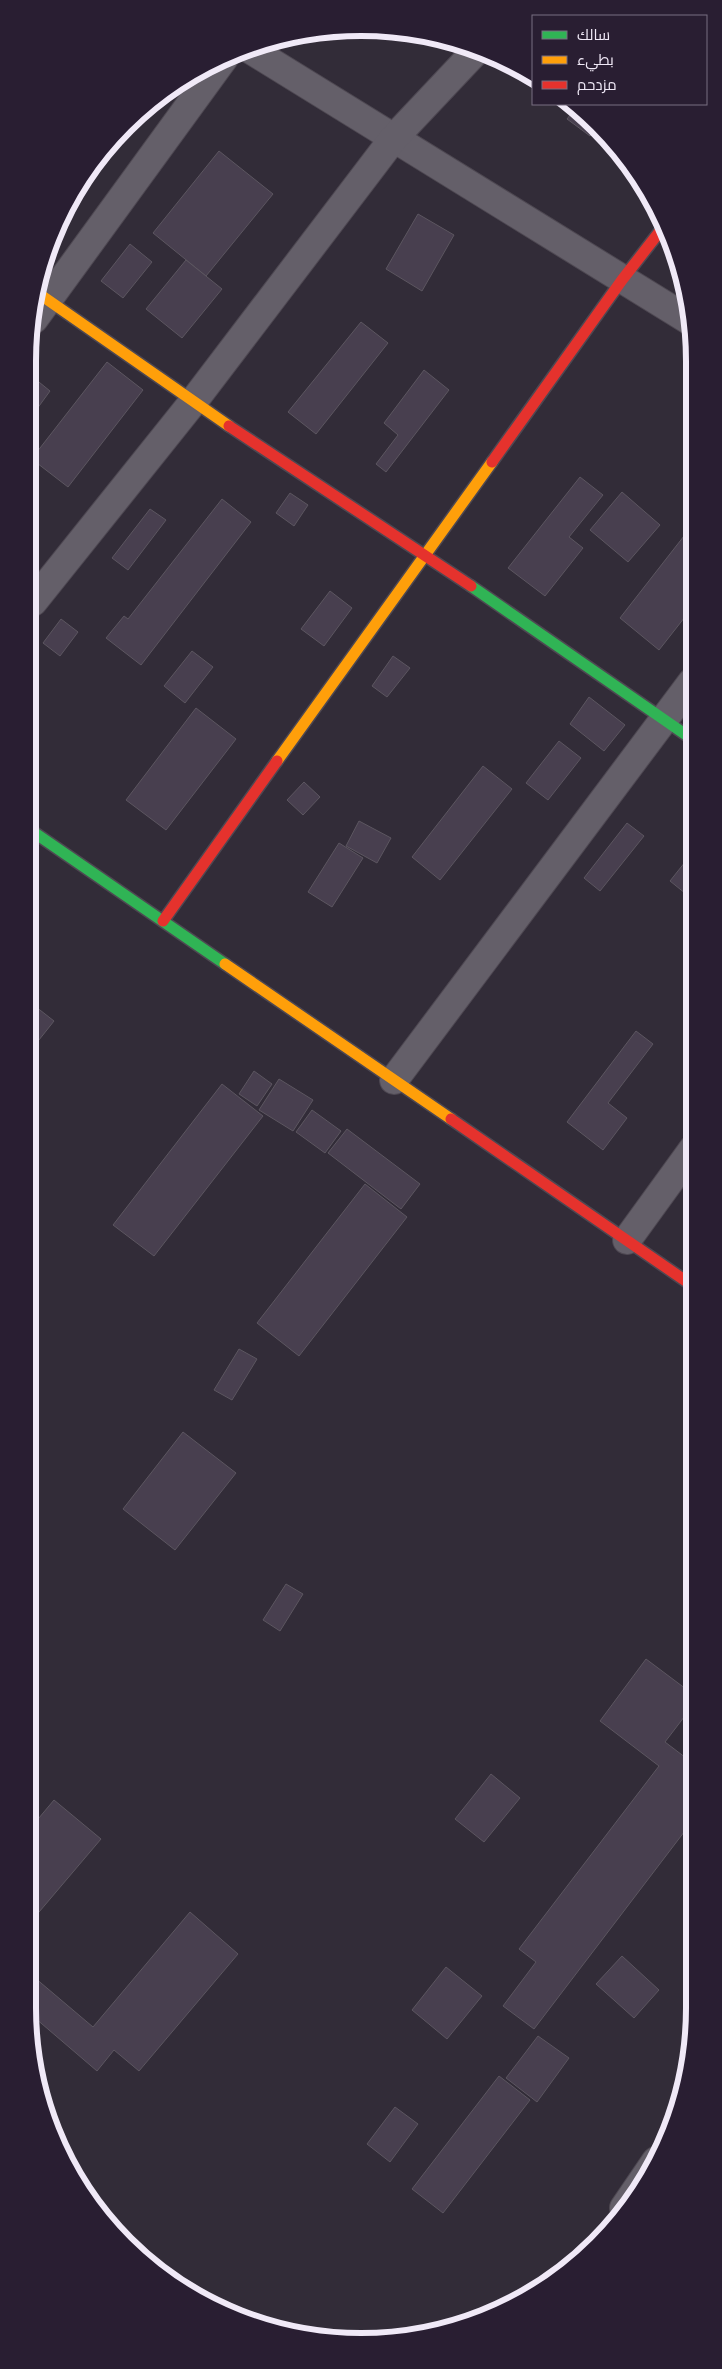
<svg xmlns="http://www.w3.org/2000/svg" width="722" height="2369" viewBox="0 0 722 2369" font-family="'Asap Condensed',Cairo,sans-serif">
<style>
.building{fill:#483f4f;stroke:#5c5660}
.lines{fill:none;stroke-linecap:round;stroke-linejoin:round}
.street-casing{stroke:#4e4852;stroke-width:30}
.fast-casing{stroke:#4e4852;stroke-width:14}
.slow-casing{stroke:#4e4852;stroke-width:14}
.jam-casing{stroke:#4e4852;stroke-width:14}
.street{stroke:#645f69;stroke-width:28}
.fast{stroke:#30b455;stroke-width:11}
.slow{stroke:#ff9f0a;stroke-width:11}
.jam{stroke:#e5322d;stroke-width:11}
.rim{fill:none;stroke:#f0e9f7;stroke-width:6}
</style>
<rect width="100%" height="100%" fill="#322c38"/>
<!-- building -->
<g class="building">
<path d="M574,110l22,18 -6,8 -23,-17z"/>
<path d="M105,150l2,2 -34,44 11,-21z"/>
<path d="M219,151l54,43 -67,82 -53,-43z"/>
<path d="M418,214l36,21 -32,56 -36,-22z"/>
<path d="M130,244l22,18 -29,36 -22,-17z"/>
<path d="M186,260l36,29 -40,49 -36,-29z"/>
<path d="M361,322l27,21 -72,91 -28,-22z"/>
<path d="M107,362l36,28 -75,97 -35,-27v-3z"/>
<path d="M424,370l25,20 -63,82 -10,-8 22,-29 -14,-12z"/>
<path d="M34,378l16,13 -16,22z"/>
<path d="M580,477l23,18 -34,42 14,11 -38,48 -37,-28z"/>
<path d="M622,492l38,33 -32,37 -38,-32z"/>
<path d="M290,493l18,12 -14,21 -18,-13z"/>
<path d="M222,499l29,23 -110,143 -35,-27 18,-22 4,3z"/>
<path d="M150,509l16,11 -38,50 -16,-12z"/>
<path d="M684,536l8,6v66l-33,42 -39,-32z"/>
<path d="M330,591l22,17 -28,38 -23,-17z"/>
<path d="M61,619l17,13 -18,24 -17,-13z"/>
<path d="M192,651l21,16 -28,36 -21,-17z"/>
<path d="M393,656l17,12 -23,29 -15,-11z"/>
<path d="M589,697l36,28 -21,26 -34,-27z"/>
<path d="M196,708l40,31 -70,91 -40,-30z"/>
<path d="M559,741l22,17 -33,42 -22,-17z"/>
<path d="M483,766l29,23 -72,91 -28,-23z"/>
<path d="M304,782l16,15 -17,18 -16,-15z"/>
<path d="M359,821l32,17 -14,25 -31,-17z"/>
<path d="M627,823l17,13 -44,55 -16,-13z"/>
<path d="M339,843l24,15 -31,49 -24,-15z"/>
<path d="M693,852v44l-2,2 -21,-17z"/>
<path d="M31,1003l23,18 -23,29z"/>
<path d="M636,1031l17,13 -45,59 19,15 -24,32 -36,-28z"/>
<path d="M254,1071l18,13 -15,22 -18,-12z"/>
<path d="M279,1079l34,21 -20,31 -34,-21z"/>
<path d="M222,1084l41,32 -109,140 -41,-31z"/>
<path d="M312,1110l29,21 -16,22 -29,-21z"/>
<path d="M347,1129l73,55 -19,25 -73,-56z"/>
<path d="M365,1184l42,33 -108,139 -42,-33z"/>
<path d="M239,1349l18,10 -25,41 -18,-10z"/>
<path d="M183,1432l53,41 -61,77 -52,-41z"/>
<path d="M286,1584l17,10 -23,37 -17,-11z"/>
<path d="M646,1659l48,36v9l-29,38 29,22v55l-160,210 -31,-23 33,-44 -17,-13 140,-183 -59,-45z"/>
<path d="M491,1774l29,24 -36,44 -29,-23z"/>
<path d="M54,1800l47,39 -73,86v-94z"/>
<path d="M190,1912l48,42 -99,117 -25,-21 -17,21 -69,-59v-40l65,55z"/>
<path d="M622,1956l37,34 -25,28 -38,-34z"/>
<path d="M446,1967l36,29 -35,43 -35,-29z"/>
<path d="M538,2036l31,22 -32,44 -31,-24z"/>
<path d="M499,2076l31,24 -87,113 -31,-24z"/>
<path d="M395,2107l23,17 -28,38 -23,-18z"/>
</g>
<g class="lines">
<!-- street casing -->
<g class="street-casing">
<g id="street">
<path d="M248,48l444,274"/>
<path d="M34,319l190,-261"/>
<path d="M33,602l160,-200 200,-263 82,-87"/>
<path d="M394,1080l298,-398"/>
<path d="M627,1240l66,-91"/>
<path d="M624,2208l32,-47"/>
</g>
</g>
<!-- fast casing -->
<g class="fast-casing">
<g id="fast">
<path d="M471,586l221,153"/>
<path d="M32,831l193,133"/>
</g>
</g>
<!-- slow casing -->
<g class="slow-casing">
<g id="slow">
<path d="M35,291l194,135"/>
<path d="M277,761l215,-299"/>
<path d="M225,964l226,155"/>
</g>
</g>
<!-- jam casing -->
<g class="jam-casing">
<g id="jam">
<path d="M229,426l242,160"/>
<path d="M492,462l130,-182 42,-54"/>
<path d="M163,921l114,-160"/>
<path d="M451,1119l242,167"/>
</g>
</g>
<!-- street -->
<use href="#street" class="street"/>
<!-- fast -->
<use href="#fast" class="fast"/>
<!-- slow -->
<use href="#slow" class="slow"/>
<!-- jam -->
<use href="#jam" class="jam"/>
</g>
<!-- crop -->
<path d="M0 0H722V2369H0ZM361 36H361A325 325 0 0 1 686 361V2008A325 325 0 0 1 361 2333H361A325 325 0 0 1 36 2008V361A325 325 0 0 1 361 36Z" fill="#291e32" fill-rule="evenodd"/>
<path class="rim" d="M361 36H361A325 325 0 0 1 686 361V2008A325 325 0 0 1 361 2333H361A325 325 0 0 1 36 2008V361A325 325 0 0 1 361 36Z"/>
<!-- legend -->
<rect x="532" y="15" width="175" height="90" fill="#291e32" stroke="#796f81"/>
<rect x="542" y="31" width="25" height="8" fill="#30b455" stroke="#796f81"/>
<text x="577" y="40" font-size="15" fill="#f0e9f7">سالك</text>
<rect x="542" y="56" width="25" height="8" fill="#ff9f0a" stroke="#796f81"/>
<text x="577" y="65" font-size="15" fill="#f0e9f7">بطيء</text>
<rect x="542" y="81" width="25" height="8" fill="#e5322d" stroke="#796f81"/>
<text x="577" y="90" font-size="15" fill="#f0e9f7">مزدحم</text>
</svg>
